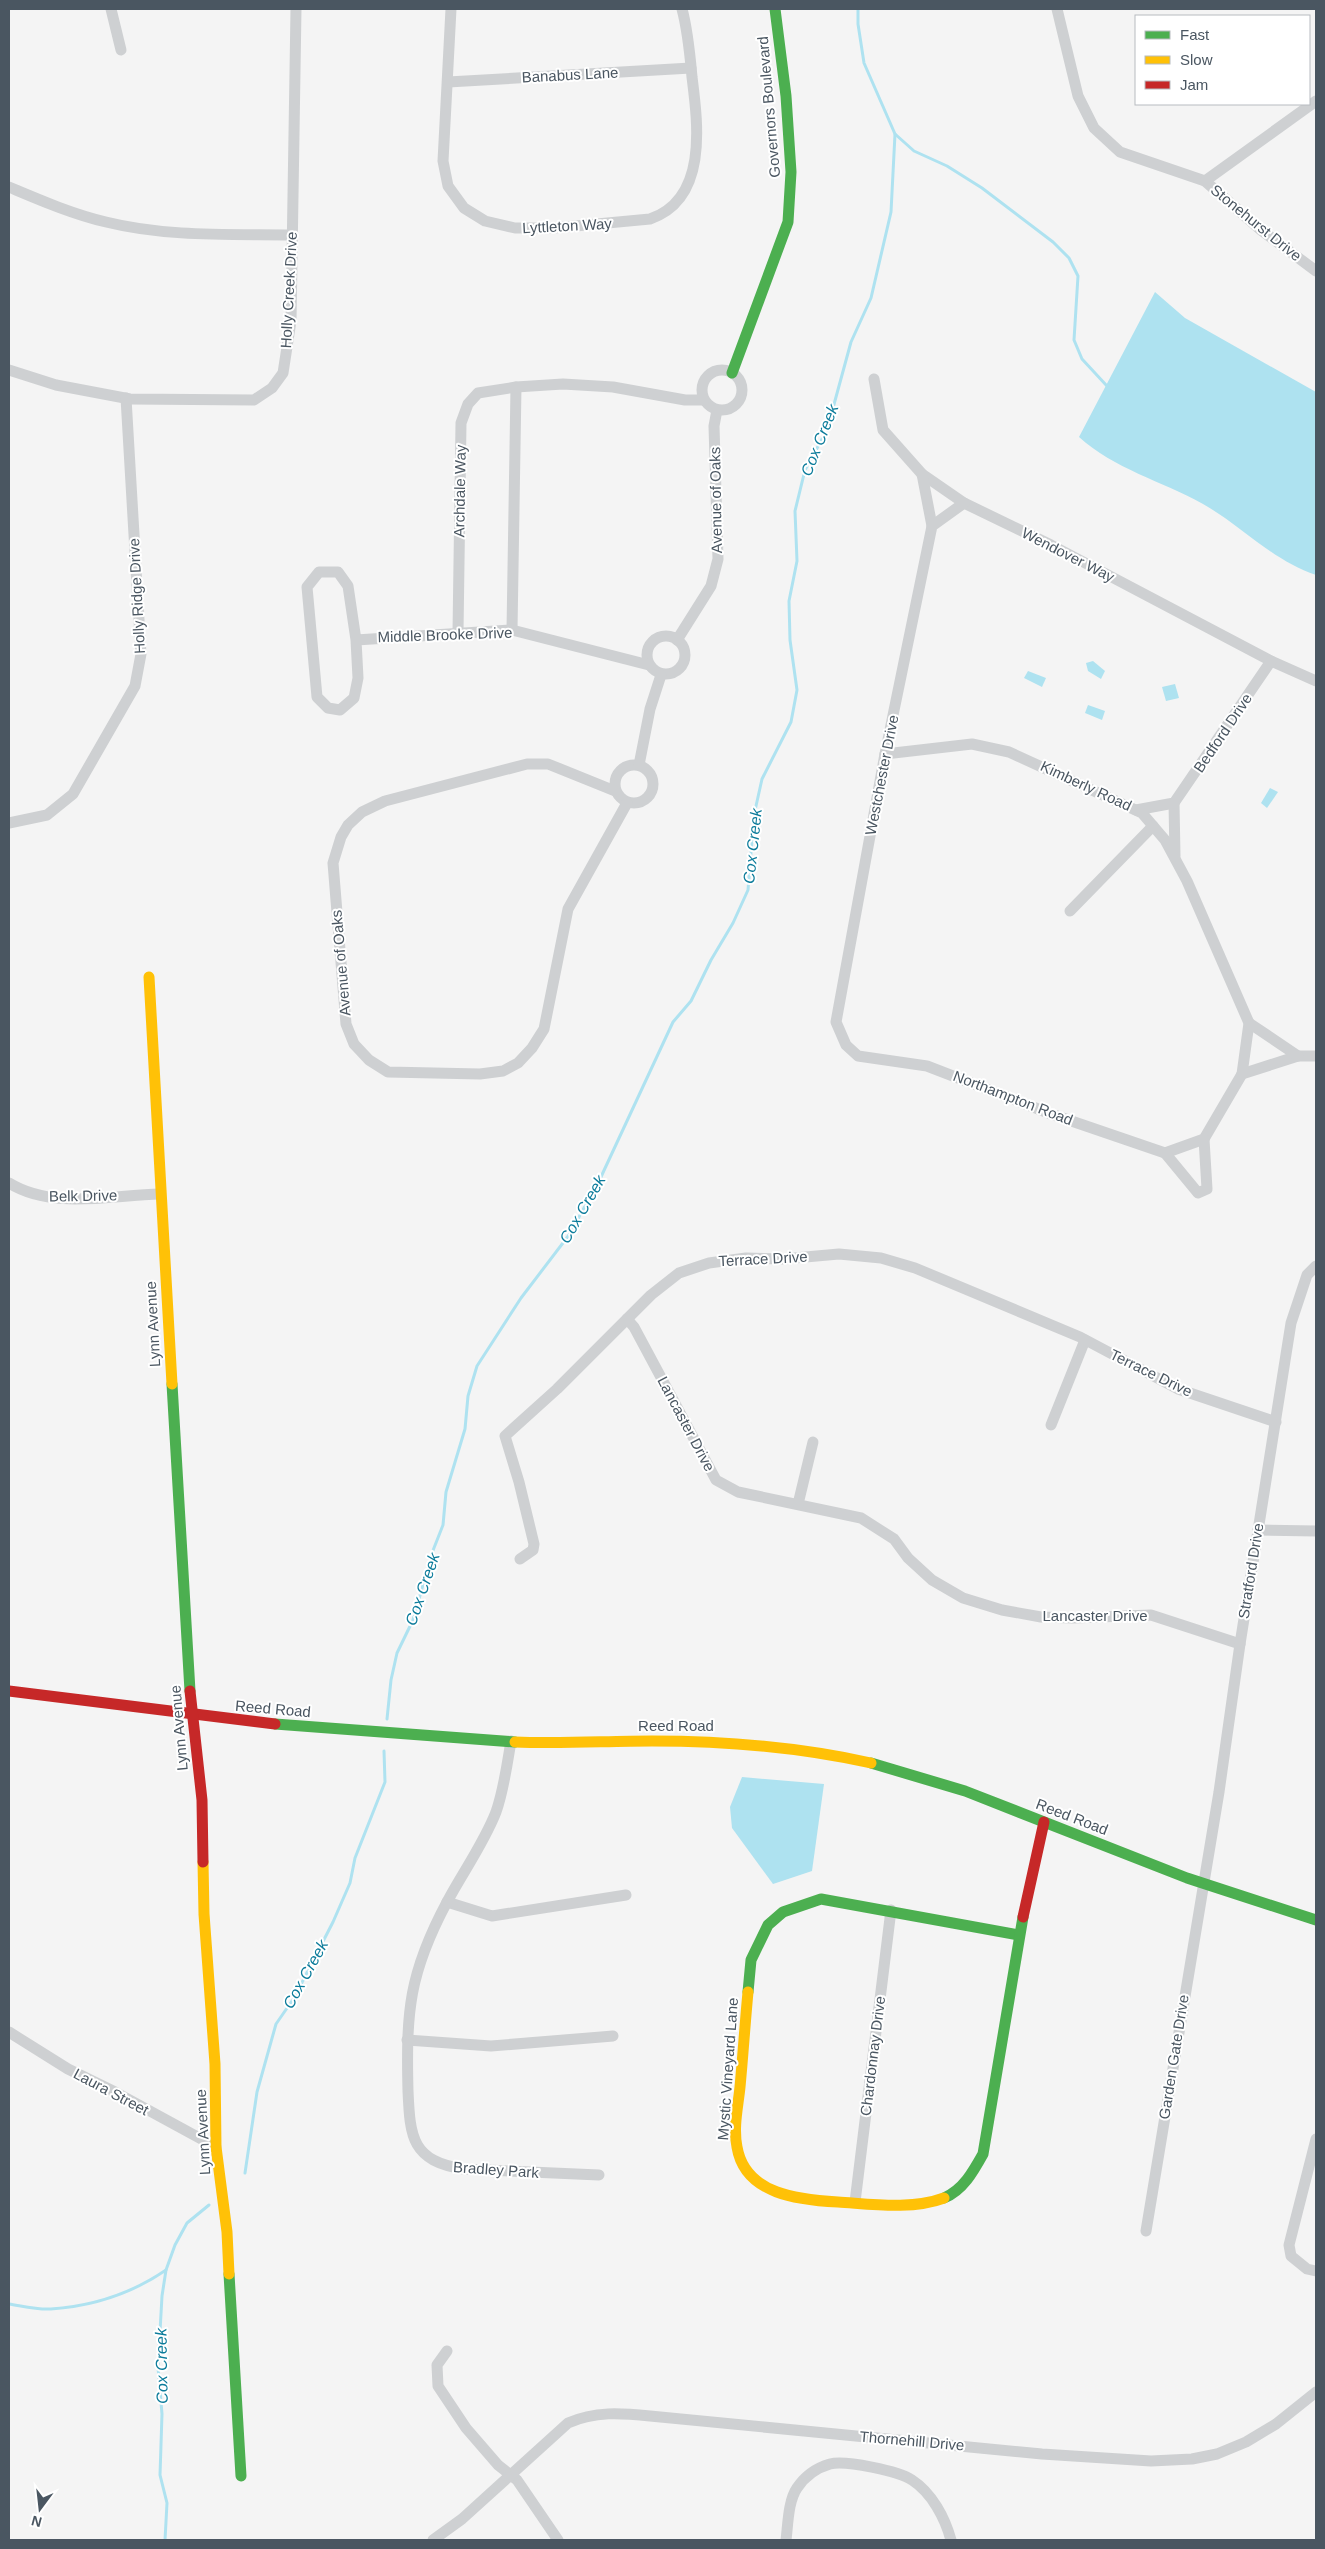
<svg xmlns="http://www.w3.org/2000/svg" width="1325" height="2549" viewBox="0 0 1325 2549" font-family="Arial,sans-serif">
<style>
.water{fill:#aee2f0}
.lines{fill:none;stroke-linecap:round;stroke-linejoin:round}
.stream{stroke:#aee2f0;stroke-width:3}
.street{stroke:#ced0d2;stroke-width:11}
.fast{stroke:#4caf50;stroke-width:11}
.slow{stroke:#ffc107;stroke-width:11}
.jam{stroke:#c62828;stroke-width:11}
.labels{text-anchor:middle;stroke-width:4;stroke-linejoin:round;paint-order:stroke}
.street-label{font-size:15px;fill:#4a5661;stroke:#fff}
.water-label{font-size:16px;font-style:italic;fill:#0c7c9b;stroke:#fff}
</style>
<rect width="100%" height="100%" fill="#f4f4f4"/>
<!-- water -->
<g class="water">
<path d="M1155,292l30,26 131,74v183c-43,-14 -74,-49 -113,-71 -41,-23 -89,-35 -124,-67z"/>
<path d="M1093,661l12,10 -4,8 -13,-8 -2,-8z"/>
<path d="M1028,671l18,7 -4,9 -18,-9z"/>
<path d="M1175,684l4,14 -13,3 -4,-14z"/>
<path d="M1088,705l17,6 -3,9 -17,-7z"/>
<path d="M1270,788l8,4 -11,16 -6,-5z"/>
<path d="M742,1777l82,7 -12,87 -39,13 -41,-56 -2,-21z"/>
</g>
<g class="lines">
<!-- stream -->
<g class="stream">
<path d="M895,134l19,17 33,15 35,22 71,54 16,16 9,18 -4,64 8,19 25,27"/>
<path d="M387,1719l4,-39 6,-27 16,-33 19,-67 11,-28 3,-33 19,-63 3,-33 9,-30 44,-68 48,-63 31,-56 73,-157 18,-21 20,-41 22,-37 15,-33 6,-75 8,-36 29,-57 6,-32 -7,-50 -1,-39 8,-40 -2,-50 10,-41 22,-40 24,-88 20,-44 20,-86 4,-78 -31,-71 -6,-39v-15"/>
<path d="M245,2173l12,-81 19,-68 18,-26 39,-76 17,-39 5,-25 30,-76 -1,-31"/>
<path d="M9,2304c13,2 29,6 42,5 43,-3 80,-15 115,-39"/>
<path d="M165,2540l2,-37 -7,-28 2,-61 -4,-47 4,-71 4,-26 9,-25 12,-22 22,-18"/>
</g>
<!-- street -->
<g class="street">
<path d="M111,9l10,41"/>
<path d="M451,9l-8,152 5,25 16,22 21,13 30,7h39l96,-9c58,-20 48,-94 42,-142 -2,-22 -4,-46 -10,-68"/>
<path d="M1057,9l21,87 16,32 26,24 85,29 56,49 55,41"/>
<path d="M448,82l243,-14"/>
<path d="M1205,181l111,-80"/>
<path d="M9,187c31,13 63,27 97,35 60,15 124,12 186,13"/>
<path d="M9,370l47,15 74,14 124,1 18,-12 11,-15 8,-52 5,-312"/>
<circle cx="722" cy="390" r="20"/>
<path d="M874,379l9,51 39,44 42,29 87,42 220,116 45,20"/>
<path d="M922,474l10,52"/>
<path d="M964,503l-32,23 -47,228 -49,268 10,23 12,11 69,10 124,48 114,39 39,-14 38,-65 56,-18h18"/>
<path d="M512,630l4,-243"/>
<path d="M458,632l3,-209 7,-19 10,-11 38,-6 47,-3 50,3 72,13h19"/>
<circle cx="666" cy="655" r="19"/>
<path d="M356,640l2,38 -4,20 -14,12 -12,-2 -11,-11 -10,-110 12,-15h19l10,14 8,54 156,-10 137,35"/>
<path d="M677,640l34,-54 7,-27 -4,-133 3,-16"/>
<path d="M885,754l87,-10 37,8 133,61 23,27 22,41 62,142 -7,51"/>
<circle cx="634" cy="784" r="19"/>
<path d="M639,765l11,-56 11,-34"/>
<path d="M615,791l-67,-27h-21l-142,37 -23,11 -14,13 -7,12 -8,26 13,161 8,20 15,16 19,12 92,2 23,-3 15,-8 14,-15 12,-19 24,-120 59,-106"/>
<path d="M1174,803l1,53"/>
<path d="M1136,810l38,-7 97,-142"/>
<path d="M9,823l38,-8 26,-21 62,-108 6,-32 -15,-256"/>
<path d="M1070,911l83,-85"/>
<path d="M1249,1023l49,33"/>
<path d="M1165,1153l33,40 9,-4 -3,-50"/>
<path d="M9,1183c44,27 101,12 151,11"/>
<path d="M627,1319l7,8 82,153 22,12 123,26 33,21 14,19 24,22 31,18 39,12 39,7 32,1 78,-3 89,29"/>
<path d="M1051,1425l34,-85"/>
<path d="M798,1504l15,-62"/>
<path d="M1258,1530l58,1"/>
<path d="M520,1559l13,-9 1,-6 -15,-62 -14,-46 52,-47 94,-94 28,-22 30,-10 37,-5 37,1 56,-5 42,4 34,10 165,69 98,52 98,33"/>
<path d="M511,1741c-4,24 -7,48 -15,71 -12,31 -33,60 -49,90 -38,71 -41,109 -39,189 2,47 4,70 56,78l135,6"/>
<path d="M447,1902l45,14 134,-21"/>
<path d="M9,2032l59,37 47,23 101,55"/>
<path d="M407,2040l84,6 122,-10"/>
<path d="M1316,2139l-27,106 2,11 16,13 9,2"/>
<path d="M855,2202l36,-292"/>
<path d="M1146,2231l73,-439 21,-148 51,-321 16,-48 9,-9"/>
<path d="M447,2351l-10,14 1,21 28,42 32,37 19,15 41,60"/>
<path d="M433,2540l29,-21 106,-96c27,-12 53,-10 82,-7l392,38 109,7 41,-2 25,-5 29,-12 30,-18 40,-32"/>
<path d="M786,2540c2,-15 2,-39 11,-52 8,-12 19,-20 33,-24 15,-4 69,7 82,16 20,13 33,38 39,60"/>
</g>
<!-- fast -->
<g class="fast">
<path d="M732,373l56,-151 3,-50 -5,-76 -11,-87"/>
<path d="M172,1384l18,307"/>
<path d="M275,1724l240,18"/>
<path d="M871,1763l94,28 222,87 129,42"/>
<path d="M748,1992l3,-32 17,-35 15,-13 38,-13 198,36"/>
<path d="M944,2198c19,-8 29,-26 39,-44l40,-237"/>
<path d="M229,2274l12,202"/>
</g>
<!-- slow -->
<g class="slow">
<path d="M149,977l23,407"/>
<path d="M515,1742c46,2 91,-1 137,-1 74,0 147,6 219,22"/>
<path d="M203,1862l1,52 11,150 1,83 11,85 2,42"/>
<path d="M748,1992c-3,32 -5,63 -8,95 -2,20 -7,40 -3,60 8,48 63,53 101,55 33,2 74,8 106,-4"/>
</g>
<!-- jam -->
<g class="jam">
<path d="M9,1691l266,33"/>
<path d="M190,1691l12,109 1,62"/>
<path d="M1023,1917l21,-95"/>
</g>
</g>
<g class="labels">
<!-- street labels -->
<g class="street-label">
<text transform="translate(570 75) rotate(-3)" y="5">Banabus Lane</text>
<text transform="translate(769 107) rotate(-95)" y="5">Governors Boulevard</text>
<text transform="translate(1256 223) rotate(39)" y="5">Stonehurst Drive</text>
<text transform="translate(567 226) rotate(-3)" y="5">Lyttleton Way</text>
<text transform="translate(289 290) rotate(-87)" y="5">Holly Creek Drive</text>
<text transform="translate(460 491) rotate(-89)" y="5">Archdale Way</text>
<text transform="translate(716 500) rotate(-91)" y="5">Avenue of Oaks</text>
<text transform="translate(1068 555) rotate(27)" y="5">Wendover Way</text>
<text transform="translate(137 596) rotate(-93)" y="5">Holly Ridge Drive</text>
<text transform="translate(445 635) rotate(-2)" y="5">Middle Brooke Drive</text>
<text transform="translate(1223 733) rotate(-56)" y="5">Bedford Drive</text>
<text transform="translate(882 775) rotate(-79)" y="5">Westchester Drive</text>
<text transform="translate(1086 786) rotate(25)" y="5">Kimberly Road</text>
<text transform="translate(341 963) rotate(-95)" y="5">Avenue of Oaks</text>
<text transform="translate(1013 1098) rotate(21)" y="5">Northampton Road</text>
<text transform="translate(83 1196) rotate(-1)" y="5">Belk Drive</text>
<text transform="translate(763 1259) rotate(-3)" y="5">Terrace Drive</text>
<text transform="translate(153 1324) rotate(-93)" y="5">Lynn Avenue</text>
<text transform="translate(1151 1373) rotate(26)" y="5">Terrace Drive</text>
<text transform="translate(686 1424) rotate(62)" y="5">Lancaster Drive</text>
<text transform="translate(1251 1571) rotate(-81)" y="5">Stratford Drive</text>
<text x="1095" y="1621">Lancaster Drive</text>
<text transform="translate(273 1709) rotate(5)" y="5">Reed Road</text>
<text x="676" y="1731">Reed Road</text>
<text transform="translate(179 1728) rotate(-95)" y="5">Lynn Avenue</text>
<text transform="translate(1072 1817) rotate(21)" y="5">Reed Road</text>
<text transform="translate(873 2056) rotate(-83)" y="5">Chardonnay Drive</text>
<text transform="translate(1174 2057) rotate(-81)" y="5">Garden Gate Drive</text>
<text transform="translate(728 2069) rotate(-86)" y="5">Mystic Vineyard Lane</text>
<text transform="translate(111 2092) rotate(28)" y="5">Laura Street</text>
<text transform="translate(203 2132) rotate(-93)" y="5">Lynn Avenue</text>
<text transform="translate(496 2170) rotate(4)" y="5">Bradley Park</text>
<text transform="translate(912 2441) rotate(5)" y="5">Thornehill Drive</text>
</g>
<!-- water labels -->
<g class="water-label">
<text transform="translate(819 440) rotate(-68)" y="6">Cox Creek</text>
<text transform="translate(752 846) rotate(-84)" y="6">Cox Creek</text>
<text transform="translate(582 1209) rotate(-60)" y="6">Cox Creek</text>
<text transform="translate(422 1589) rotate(-71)" y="6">Cox Creek</text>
<text transform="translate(305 1974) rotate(-61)" y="6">Cox Creek</text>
<text transform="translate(161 2366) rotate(-91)" y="6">Cox Creek</text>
</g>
</g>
<!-- border -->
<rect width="1325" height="2549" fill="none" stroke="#4a5661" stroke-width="20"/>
<!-- legend -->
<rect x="1135" y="15" width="175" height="90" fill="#ffffff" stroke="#b7bbc0"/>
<rect x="1145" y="31" width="25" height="8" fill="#4caf50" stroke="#b7bbc0"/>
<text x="1180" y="40" font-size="15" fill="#4a5661">Fast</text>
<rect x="1145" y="56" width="25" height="8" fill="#ffc107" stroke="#b7bbc0"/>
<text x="1180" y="65" font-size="15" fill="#4a5661">Slow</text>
<rect x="1145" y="81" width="25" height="8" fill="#c62828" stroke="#b7bbc0"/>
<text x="1180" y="90" font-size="15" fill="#4a5661">Jam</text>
<!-- north arrow -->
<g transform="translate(40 2509) rotate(195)" stroke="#ffffff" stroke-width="4" paint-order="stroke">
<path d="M0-4L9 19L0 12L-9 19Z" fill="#4a5661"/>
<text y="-8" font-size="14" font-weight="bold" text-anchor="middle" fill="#4a5661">N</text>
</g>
</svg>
